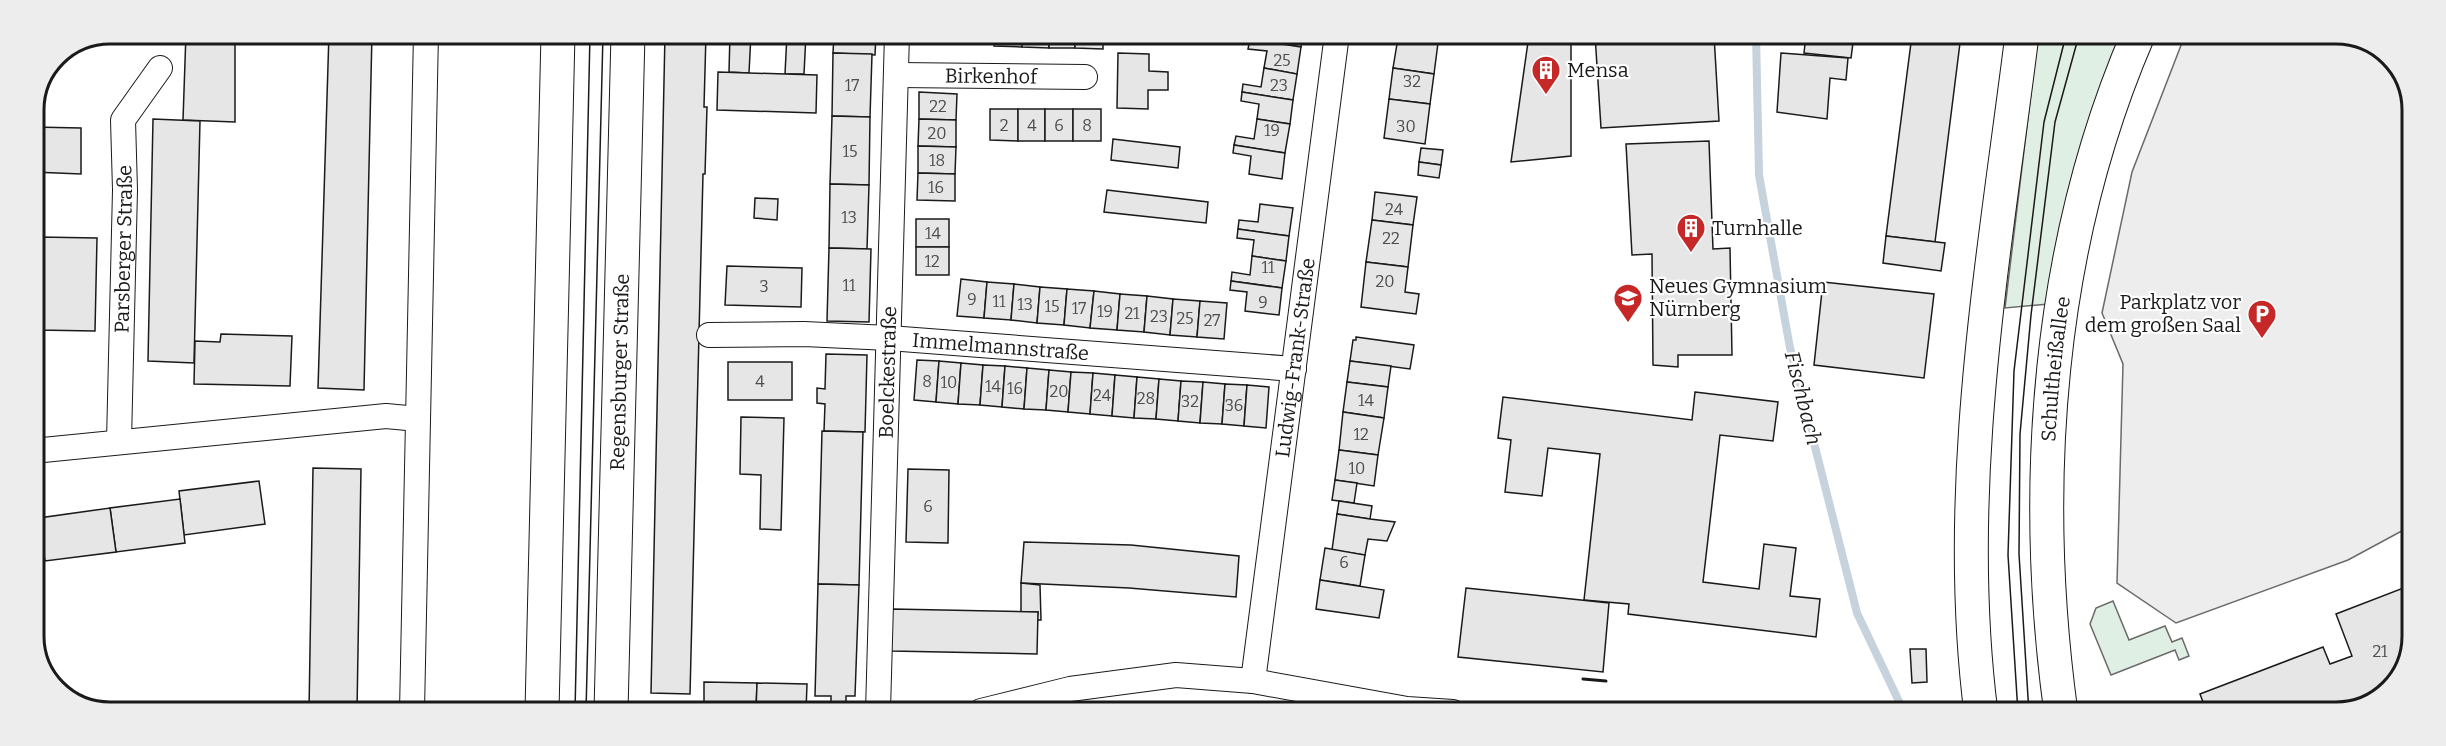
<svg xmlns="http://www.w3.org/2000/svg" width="2446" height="746" viewBox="0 0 2446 746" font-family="Bitter,serif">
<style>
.green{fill:#e0efe3;stroke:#6a6a6a;stroke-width:1.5}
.parking{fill:#ededed;stroke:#6a6a6a;stroke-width:1.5}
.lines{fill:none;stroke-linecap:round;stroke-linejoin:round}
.stream{stroke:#c6d2dc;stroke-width:8}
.building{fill:#e6e6e6;stroke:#1a1a1a;stroke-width:1.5}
.minor-casing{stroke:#1a1a1a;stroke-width:26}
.secondary-casing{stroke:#1a1a1a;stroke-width:35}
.minor{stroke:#fff;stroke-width:24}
.secondary{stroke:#fff;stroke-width:33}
.tram{stroke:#1a1a1a;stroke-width:1.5}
.wall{stroke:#1a1a1a;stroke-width:3}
.labels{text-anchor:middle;stroke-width:4.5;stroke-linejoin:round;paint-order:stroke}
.number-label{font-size:16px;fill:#4d4d4d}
.poi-label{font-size:20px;fill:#1a1a1a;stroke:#fff;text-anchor:start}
.street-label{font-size:20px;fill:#1a1a1a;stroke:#fff}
.water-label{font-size:21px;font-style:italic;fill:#1a1a1a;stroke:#fff}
.rim{fill:none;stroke:#1a1a1a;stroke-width:3}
</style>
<rect width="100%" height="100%" fill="#fff"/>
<!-- green -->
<g class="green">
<path d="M2038,35h92l-81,269 -44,4z"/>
<path d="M2113,601l16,39 36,-14 7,16 10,-4 7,18 -10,4 -4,-10 -64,25 -21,-51 6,-16z"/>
</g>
<!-- parking -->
<path class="parking" d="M2185,35l172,1 37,23 19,45 -2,422 -63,34 -172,63 -59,-40 6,-219 -21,-51 30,-141z"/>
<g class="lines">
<!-- stream -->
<path class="stream" d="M1756,35l3,140 31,173 67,265 47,99"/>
</g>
<!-- building -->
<g class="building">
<path d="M186,33h49v89l-52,-2z"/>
<path d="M329,33h43l-8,357 -46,-2z"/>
<path d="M665,34h41l-2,73h3l-2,67h-2l-13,520 -39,-1z"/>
<path d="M730,34h21l-2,39 -20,-1z"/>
<path d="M787,34h19l-2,40h-19z"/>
<path d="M834,34h42l-1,21 -42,-2z"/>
<path d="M994,34h28v13l-28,-1z"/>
<path d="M1022,34h27v14l-27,-1z"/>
<rect x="1049" y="34" width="26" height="14"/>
<path d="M1075,34h28v15l-28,-1z"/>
<path d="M1250,34h53l-2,13 -51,-8z"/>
<path d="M1398,35h41l-1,8 -40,-5z"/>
<path d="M1529,35h42v121l-60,6z"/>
<path d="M1595,35h119l5,86 -118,7z"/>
<path d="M1806,35h48l-3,23 -47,-5z"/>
<path d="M1912,35h49l-26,207 -49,-6z"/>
<path d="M1398,38l40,5 -4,31 -41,-6z"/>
<path d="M1250,39l51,8 -4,27 -33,-6 3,-17 -19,-2z"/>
<path d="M833,53l39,1 -2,63 -38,-1z"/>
<path d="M1118,53l31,1v17l19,1v18h-20v19l-31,-1z"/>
<path d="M1781,53l67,5 -2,22 -16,-2 -3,41 -50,-7z"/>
<path d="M1264,68l33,6 -4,26 -51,-8 1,-8 18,3z"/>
<path d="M1393,68l41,6 -4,30 -41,-5z"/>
<path d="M718,72l99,3 -1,38 -99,-3z"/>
<path d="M919,92l38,2 -1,26 -37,-1z"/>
<path d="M1242,92l51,8 -3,24 -33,-5 2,-15 -18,-3z"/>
<path d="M1389,99l41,5 -5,40 -41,-6z"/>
<path d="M990,109h28v32l-28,-1z"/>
<rect x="1018" y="109" width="27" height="32"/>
<rect x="1045" y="109" width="28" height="32"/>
<rect x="1073" y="109" width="28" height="32"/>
<path d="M832,116l38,1 -1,68 -39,-1z"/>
<path d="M153,119l47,2 -6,242 -46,-2z"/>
<path d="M919,119l37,1v27l-38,-1z"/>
<path d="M1257,119l33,5 -5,29 -51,-8 2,-9 18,3z"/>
<path d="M33,127l48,1v46l-48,-2z"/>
<path d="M1113,139l67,8 -2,21 -67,-8z"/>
<path d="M1709,141l4,108 17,-1 2,107h-54v12l-25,-2 -1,-111 -20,1 -6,-111z"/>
<path d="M1234,145l51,8 -3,26 -33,-5 2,-18 -18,-3z"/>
<path d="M918,146l38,1 -1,27 -37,-1z"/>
<path d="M1421,148l22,2 -2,15 -22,-3z"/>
<path d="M1419,162l22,3 -2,13 -21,-3z"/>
<path d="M918,173l37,1v27l-38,-1z"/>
<path d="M830,184l39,1 -2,64 -38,-1z"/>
<path d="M1107,190l101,12 -2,21 -102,-11z"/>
<path d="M1375,192l42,5 -4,28 -41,-5z"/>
<path d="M755,198l23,1 -1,21 -23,-2z"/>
<path d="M1260,204l33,4 -4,28 -51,-7 1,-9 19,2z"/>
<rect x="916" y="219" width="33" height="28"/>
<path d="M1372,220l41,5 -5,42 -42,-5z"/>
<path d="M1238,229l51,7 -3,25 -34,-5 2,-16 -17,-2z"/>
<path d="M1886,236l59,7 -4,28 -58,-8z"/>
<path d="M39,237l58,1 -2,93 -58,-1z"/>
<rect x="916" y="247" width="33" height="28"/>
<path d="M829,248l42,1 -2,73 -42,-1z"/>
<path d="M1252,256l34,5 -4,27 -51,-7 1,-9 18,3z"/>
<path d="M1366,262l42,5 -3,25 14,2 -3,20 -55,-7z"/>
<path d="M727,266l75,2 -1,39 -76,-2z"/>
<path d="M961,279l26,3 -3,36 -27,-2z"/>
<path d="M1231,281l51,7 -3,27 -34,-4 2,-19 -17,-2z"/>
<path d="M987,282l27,2 -3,36 -27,-2z"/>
<path d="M1823,282l111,12 -10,84 -110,-13z"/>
<path d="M1014,284l26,3 -3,36 -26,-3z"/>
<path d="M1040,287l27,2 -3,36 -27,-2z"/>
<path d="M1067,289l27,2 -4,37 -26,-3z"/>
<path d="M1094,291l26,3 -3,36 -27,-2z"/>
<path d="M1120,294l27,2 -3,36 -27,-2z"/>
<path d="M1147,296l26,3 -3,36 -26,-3z"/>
<path d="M1173,299l27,2 -3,36 -27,-2z"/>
<path d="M1200,301l27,2 -3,36 -27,-2z"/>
<path d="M221,334l71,2 -2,50 -96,-2 1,-43 25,1z"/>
<path d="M1356,337l58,8 -4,24 -60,-8 3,-21h3z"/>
<path d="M826,354l41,1 -2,77 -41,-1 1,-27 -8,-1v-15l8,1z"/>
<path d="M917,360l22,1 -3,41 -22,-2z"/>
<path d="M939,361l22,2 -3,41 -22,-2z"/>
<path d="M1350,361l41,5 -3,21 -41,-5z"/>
<rect x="728" y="362" width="64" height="38"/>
<path d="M33,363l9,1 -7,47 -2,-1z"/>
<path d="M961,363l22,2 -3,40 -22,-1z"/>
<path d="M983,365l22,1 -3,41 -22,-2z"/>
<path d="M1005,366l22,2 -3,41 -22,-2z"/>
<path d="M1027,368l22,2 -3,40 -22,-1z"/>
<path d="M1049,370l22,2 -3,40 -22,-2z"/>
<path d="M1071,372l22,1 -3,41 -22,-2z"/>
<path d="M1093,373l22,2 -3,41 -22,-2z"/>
<path d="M1115,375l22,2 -3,41 -22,-2z"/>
<path d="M1137,377l22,2 -3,40 -22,-1z"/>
<path d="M1159,379l22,2 -3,40 -22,-2z"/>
<path d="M1181,381l22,1 -3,41 -22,-2z"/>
<path d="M1203,382l22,2 -3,40 -22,-1z"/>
<path d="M1347,382l41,5 -4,31 -41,-6z"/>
<path d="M1225,384l22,1 -3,41 -22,-2z"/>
<path d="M1247,385l22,2 -3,41 -22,-2z"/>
<path d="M1695,392l83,10 -5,39 -53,-6 -17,147 56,7 5,-45 32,4 -6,48 30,3 -4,38 -188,-23 1,-10 -45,-4 16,-146 -52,-6 -6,48 -37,-4 6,-52 -13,-2 5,-41 189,23z"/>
<path d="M1343,412l41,6 -6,37 -39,-5z"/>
<path d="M741,417l43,1 -3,112 -21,-1 1,-54 -21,-1z"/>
<path d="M822,431l41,1 -4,153 -41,-1z"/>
<path d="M1339,450l39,5 -4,31 -39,-6z"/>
<path d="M313,468l48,1 -4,242h-48z"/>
<path d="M908,469l41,1 -1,73 -42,-1z"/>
<path d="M1335,480l22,3 -3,20 -22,-3z"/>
<path d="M259,481l6,43 -81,11 -5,-44z"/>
<path d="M180,499l5,44 -69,9 -6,-44z"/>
<path d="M1339,501l33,5 -2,13 -33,-5z"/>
<path d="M110,508l6,44 -71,9 -6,-43z"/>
<path d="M1337,514l33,5 25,3 -8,19 -19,-2 -3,16 -33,-5z"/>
<path d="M1024,542l107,3 108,11 -3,41 -107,-9 -108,-5z"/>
<path d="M1325,548l40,7 -5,31 -40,-6z"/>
<path d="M1320,580l64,10 -5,28 -63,-9z"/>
<path d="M1021,583l19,2 1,35h-4l1,-8h-17z"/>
<path d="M818,584l41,1 -4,111h-9v10l-15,-1v-9h-16z"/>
<path d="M2411,585l-1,72 -27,40 -46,16h-130l-7,-19 123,-47 7,17 22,-8 -16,-42z"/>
<path d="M1466,588l143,15 -6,69 -145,-15z"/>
<path d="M892,609l146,3 -1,42 -146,-3z"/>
<path d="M1910,649h16l1,33 -15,1z"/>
<path d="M704,682l53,1 -1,28h-52z"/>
<path d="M757,683l50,1 -1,27h-50z"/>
</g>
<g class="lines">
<!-- minor casing -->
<g class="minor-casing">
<g id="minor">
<path id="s1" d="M897,75l188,2"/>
<path id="s2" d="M709,335l95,-1 85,4 405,31"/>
<path id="s3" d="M119,441l6,-251 -2,-70 37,-52"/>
<path d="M33,451l353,-35 32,3"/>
<path id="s4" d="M1253,681l84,-647"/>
<path d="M412,711l14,-678"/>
<path id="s5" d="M878,711l19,-677"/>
<path d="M981,711l89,-22 106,-14 77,6 154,28 46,3"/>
</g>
</g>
<!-- secondary casing -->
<g class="secondary-casing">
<g id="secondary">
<path d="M542,711l16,-677"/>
<path id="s6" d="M611,711l17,-677"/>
<path d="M1981,713c-29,-226 13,-454 41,-678"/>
<path id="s7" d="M2061,713c-31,-226 -14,-467 77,-678"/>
</g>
</g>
<!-- minor -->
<use href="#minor" class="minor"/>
<!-- secondary -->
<use href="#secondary" class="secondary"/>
<!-- tram -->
<g class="tram">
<path d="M575,711l15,-677"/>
<path d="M586,711l17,-677"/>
<path d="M2018,713l-10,-158 6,-184 30,-249 22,-87"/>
<path d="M2029,713l-10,-159 1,-120 11,-119 24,-193 24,-87"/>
</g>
<!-- wall -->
<path class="wall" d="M1583,679l23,2"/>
</g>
<!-- icons -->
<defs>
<g id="building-pin" transform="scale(1.5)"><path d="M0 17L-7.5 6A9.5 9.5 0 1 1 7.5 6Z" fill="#c62828" stroke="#fff"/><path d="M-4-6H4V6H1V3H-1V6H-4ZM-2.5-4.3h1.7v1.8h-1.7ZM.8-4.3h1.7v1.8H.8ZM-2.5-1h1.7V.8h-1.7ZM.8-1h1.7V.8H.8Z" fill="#fff"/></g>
<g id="school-pin" transform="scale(1.5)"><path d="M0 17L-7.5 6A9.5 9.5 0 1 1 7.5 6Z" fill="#c62828" stroke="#fff"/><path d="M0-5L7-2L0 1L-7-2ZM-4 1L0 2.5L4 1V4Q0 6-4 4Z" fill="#fff"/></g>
<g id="parking-pin" transform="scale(1.5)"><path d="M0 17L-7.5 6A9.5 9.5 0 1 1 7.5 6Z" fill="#c62828" stroke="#fff"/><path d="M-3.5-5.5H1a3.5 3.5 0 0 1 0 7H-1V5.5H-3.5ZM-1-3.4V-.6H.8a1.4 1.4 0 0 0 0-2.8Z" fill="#fff"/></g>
</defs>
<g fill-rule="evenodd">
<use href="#building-pin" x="1546" y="70"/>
<use href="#building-pin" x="1691" y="228"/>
<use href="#school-pin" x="1628" y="298"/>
<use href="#parking-pin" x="2262" y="314"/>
</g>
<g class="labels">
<!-- number labels -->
<g class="number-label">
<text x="1282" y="66">25</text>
<text x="1412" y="87">32</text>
<text x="852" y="91">17</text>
<text x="1279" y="91">23</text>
<text x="938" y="112">22</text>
<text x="1004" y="131">2</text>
<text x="1032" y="131">4</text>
<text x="1059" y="131">6</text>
<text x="1087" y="131">8</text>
<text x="1406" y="132">30</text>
<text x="1272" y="136">19</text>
<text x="937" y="139">20</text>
<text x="850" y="157">15</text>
<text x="937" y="166">18</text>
<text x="936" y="193">16</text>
<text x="1394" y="215">24</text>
<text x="849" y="223">13</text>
<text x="933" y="239">14</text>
<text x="1391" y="244">22</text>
<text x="932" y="267">12</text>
<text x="1268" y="273">11</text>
<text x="1385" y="287">20</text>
<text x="849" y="291">11</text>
<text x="764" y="292">3</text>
<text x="972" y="305">9</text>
<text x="999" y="307">11</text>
<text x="1263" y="308">9</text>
<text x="1025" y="310">13</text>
<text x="1052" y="312">15</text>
<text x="1079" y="314">17</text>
<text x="1105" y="317">19</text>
<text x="1132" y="319">21</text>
<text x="1159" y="322">23</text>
<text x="1185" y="324">25</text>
<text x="1212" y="326">27</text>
<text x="760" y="387">4</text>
<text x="927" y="387">8</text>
<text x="949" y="388">10</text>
<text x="993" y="392">14</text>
<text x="1015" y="394">16</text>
<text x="1059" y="397">20</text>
<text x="1102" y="401">24</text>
<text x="1146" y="404">28</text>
<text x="1366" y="406">14</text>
<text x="1190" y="407">32</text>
<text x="1234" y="411">36</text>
<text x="1361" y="440">12</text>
<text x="1357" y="474">10</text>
<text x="928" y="512">6</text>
<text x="1344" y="568">6</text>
<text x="2380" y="657">21</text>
</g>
<!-- poi labels -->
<g class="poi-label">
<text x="1567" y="77">Mensa</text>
<text x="1712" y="235">Turnhalle</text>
<text x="1649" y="293">Neues Gymnasium<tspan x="1649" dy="23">Nürnberg</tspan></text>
<text x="2241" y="309" text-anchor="end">Parkplatz vor<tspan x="2241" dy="23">dem großen Saal</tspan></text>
</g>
<!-- street labels -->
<g class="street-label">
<text dy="7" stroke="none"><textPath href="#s1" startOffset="94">Birkenhof</textPath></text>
<text dy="7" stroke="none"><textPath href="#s3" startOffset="192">Parsberger Straße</textPath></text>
<text dy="7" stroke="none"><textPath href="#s2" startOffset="292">Immelmannstraße</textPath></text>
<text dy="7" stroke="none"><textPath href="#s4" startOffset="326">Ludwig-Frank-Straße</textPath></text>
<text dy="7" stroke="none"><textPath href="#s7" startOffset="345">Schultheißallee</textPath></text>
<text dy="7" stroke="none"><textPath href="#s6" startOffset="339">Regensburger Straße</textPath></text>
<text dy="7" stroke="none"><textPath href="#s5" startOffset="339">Boelckestraße</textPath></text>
</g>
<!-- water labels -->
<g class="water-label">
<text transform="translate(1803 398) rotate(76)" y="7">Fischbach</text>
</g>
</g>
<!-- crop -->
<path d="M0 0H2446V746H0ZM110 44H2336A66 66 0 0 1 2402 110V636A66 66 0 0 1 2336 702H110A66 66 0 0 1 44 636V110A66 66 0 0 1 110 44Z" fill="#ededed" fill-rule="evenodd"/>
<path class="rim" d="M110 44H2336A66 66 0 0 1 2402 110V636A66 66 0 0 1 2336 702H110A66 66 0 0 1 44 636V110A66 66 0 0 1 110 44Z"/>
</svg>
